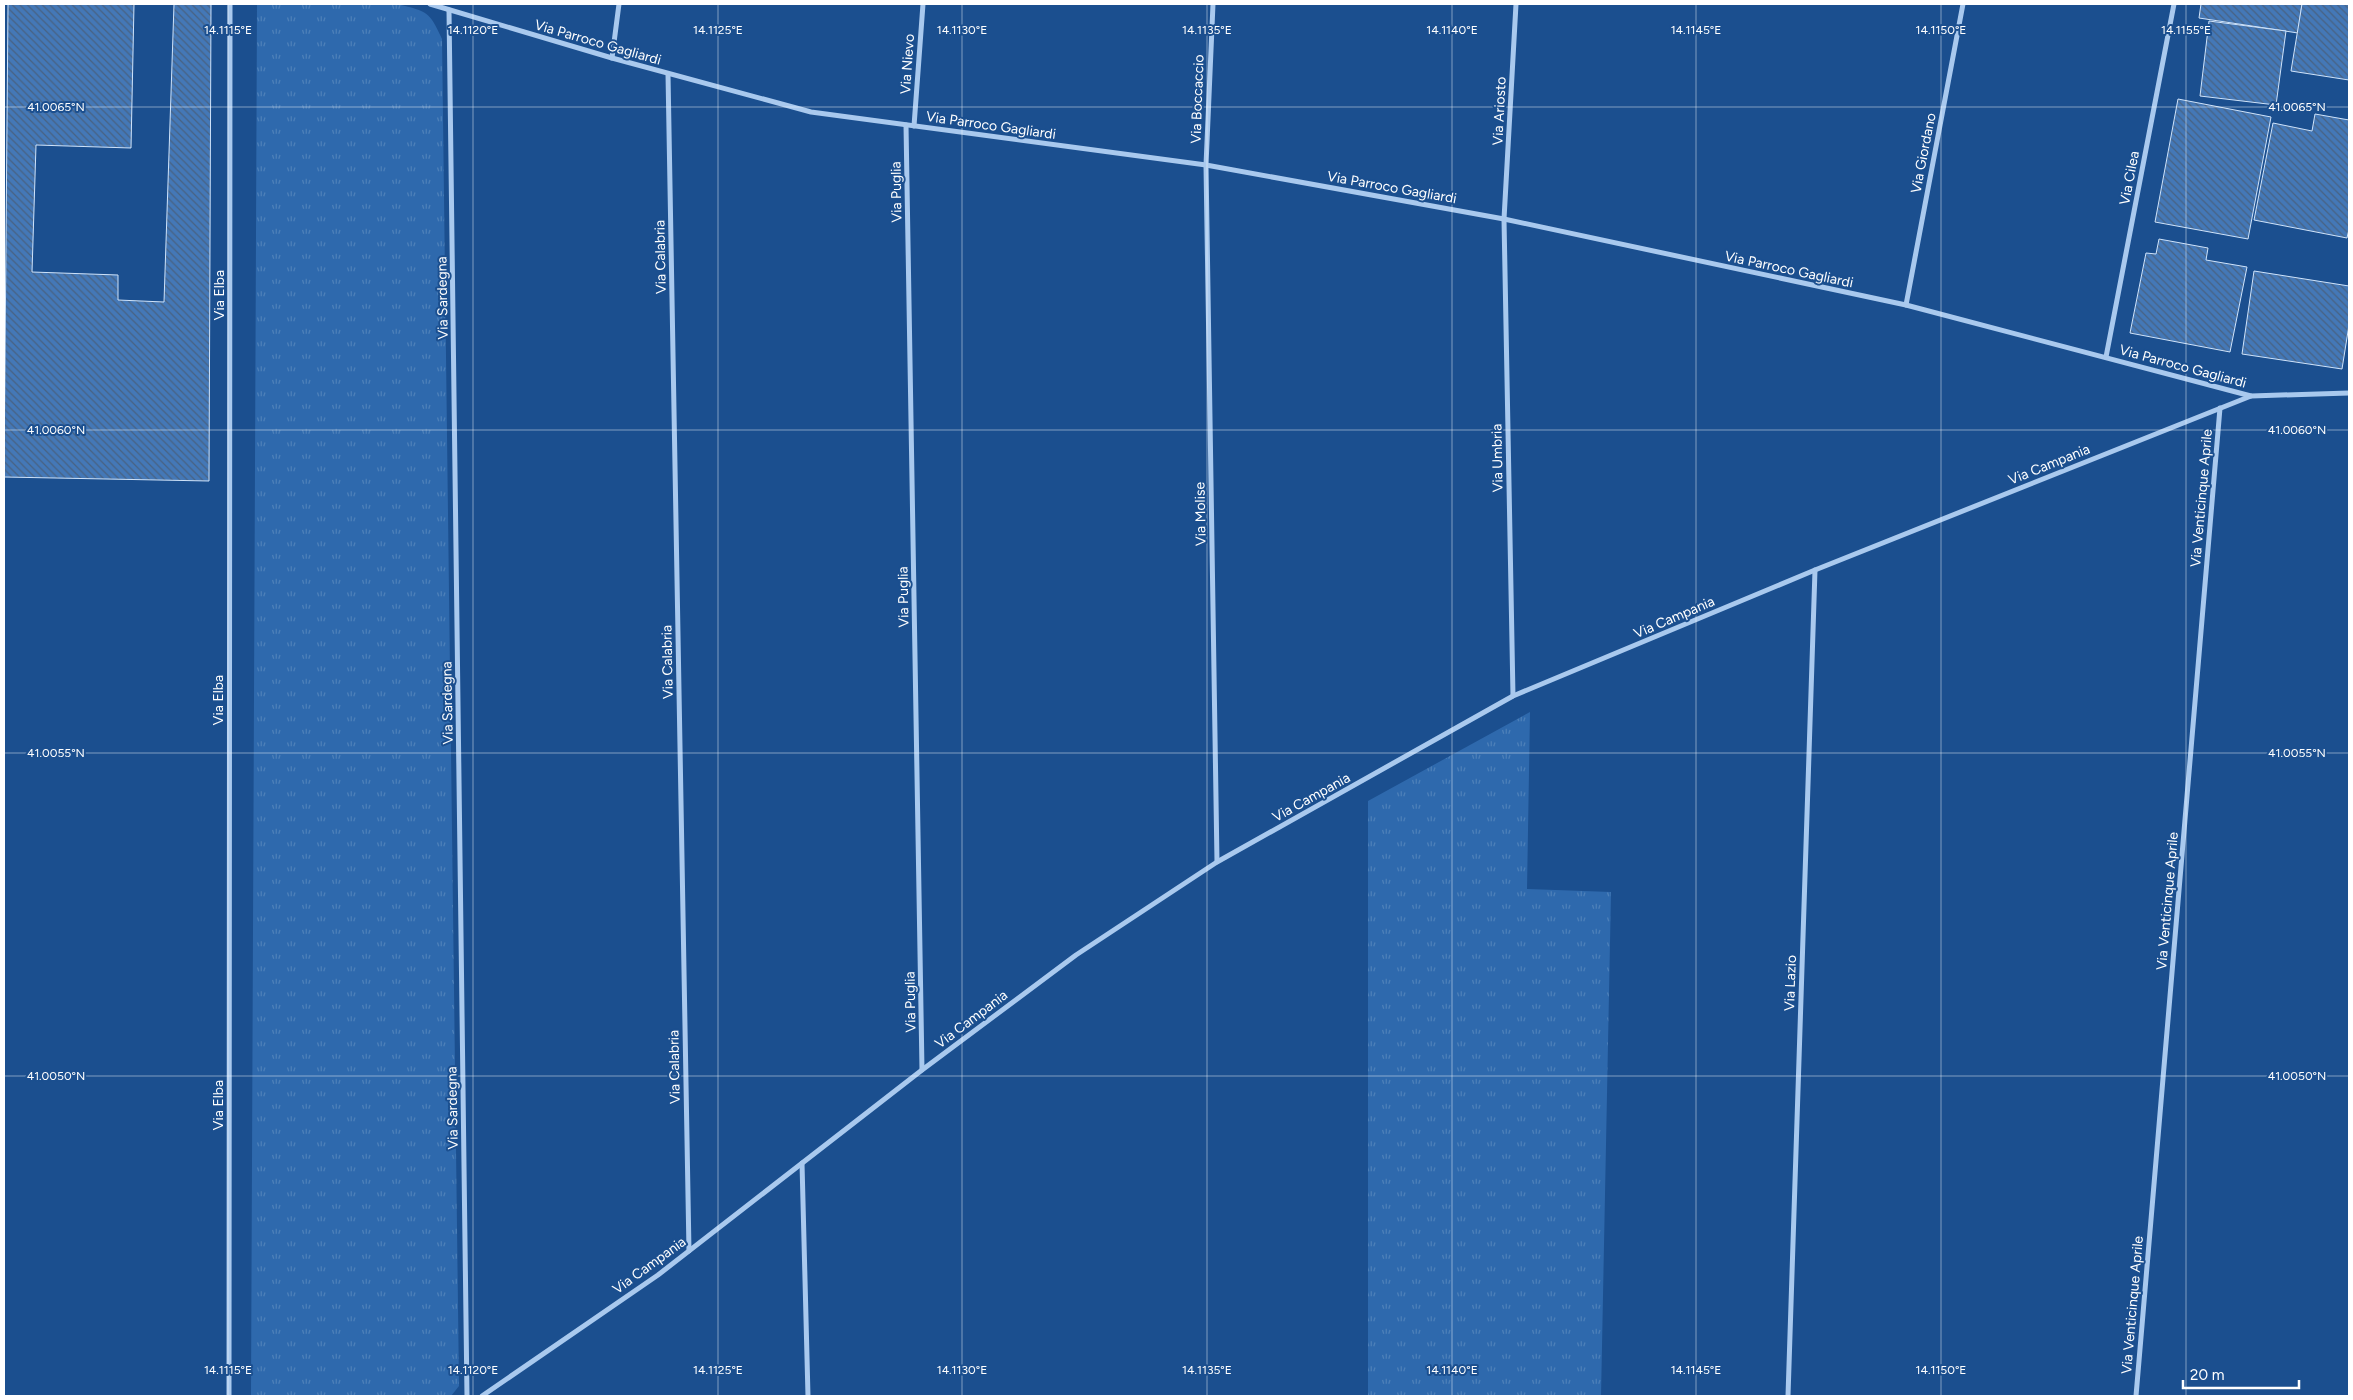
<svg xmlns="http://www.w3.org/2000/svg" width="2353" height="1400" viewBox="0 0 2353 1400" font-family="Figtree,sans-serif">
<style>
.grass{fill:url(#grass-tufts)}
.building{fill:url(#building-back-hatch);stroke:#cfe3fa}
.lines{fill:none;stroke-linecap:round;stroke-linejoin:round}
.street{stroke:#a9c9ee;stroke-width:5}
.ticks{fill:none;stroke:#fff;stroke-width:1;stroke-opacity:0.45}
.labels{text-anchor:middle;stroke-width:4;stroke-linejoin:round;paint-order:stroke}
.street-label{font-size:14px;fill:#fff;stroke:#1b4f8f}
.ticks-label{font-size:12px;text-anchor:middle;fill:#fff;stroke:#1b4f8f;stroke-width:4;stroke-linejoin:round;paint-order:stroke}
</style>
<defs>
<pattern id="grass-tufts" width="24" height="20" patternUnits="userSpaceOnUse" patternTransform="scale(1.25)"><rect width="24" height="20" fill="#2e69ad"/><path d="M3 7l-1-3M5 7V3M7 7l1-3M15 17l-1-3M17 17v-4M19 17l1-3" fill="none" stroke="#4d80b9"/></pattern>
<pattern id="building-back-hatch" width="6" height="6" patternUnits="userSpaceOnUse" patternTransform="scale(1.25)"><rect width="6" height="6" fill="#4478b7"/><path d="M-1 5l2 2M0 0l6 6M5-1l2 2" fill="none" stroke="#486282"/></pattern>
</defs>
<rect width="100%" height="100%" fill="#1b4f8f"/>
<!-- grass -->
<g class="grass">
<path d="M257,4h141c30,8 31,7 44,35l17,1347 -8,10h-200z"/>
<path d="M1530,712l-3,177 84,3 -10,504h-233v-595z"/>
</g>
<!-- building -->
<g class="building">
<path d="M8,4h126l-3,144 -95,-3 -4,127 86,3v25l46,2 10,-298h37l-2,477 -205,-4z"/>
<path d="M2201,4h101l-4,29 -99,-15z"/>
<path d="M2302,4h47v76l-58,-9z"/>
<path d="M2209,21l77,10 -10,74 -76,-9z"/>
<path d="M2178,99l93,18 -23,122 -93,-17z"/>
<path d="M2315,114l34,6v109l-2,9 -93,-18 19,-97 39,8z"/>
<path d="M2159,239l49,9 -2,12 41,7 -17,85 -100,-19 16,-80 10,1z"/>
<path d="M2254,271l95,15v39l-7,44 -100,-15z"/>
</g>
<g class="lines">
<!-- street -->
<g class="street">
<path d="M430,4l182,54 199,54 395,53 298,54 402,86 345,91 98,-3"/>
<path d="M1213,4l-7,161 11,697"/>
<path d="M449,10l18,1386"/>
<path d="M612,58l7,-54"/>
<path d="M668,74l21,1177"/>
<path d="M906,125l16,945"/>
<path d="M914,126l9,-122"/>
<path d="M1906,305l57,-301"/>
<path d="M2106,357l68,-353"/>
<path d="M1513,696l-9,-477 12,-215"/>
<path d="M802,1163l6,233"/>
<path d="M229,1396l1,-1392"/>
<path d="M482,1396l176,-121 264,-205 154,-115 141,-93 296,-166 302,-126 436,-174"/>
<path d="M1788,1396l27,-826"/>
<path d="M2136,1396l84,-988"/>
</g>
</g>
<!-- ticks -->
<path class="ticks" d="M228,4v1392M473,4v1392M718,4v1392M962,4v1392M1207,4v1392M1452,4v1392M1696,4v1392M1941,4v1392M2186,4v1392M4,107h2345M4,430h2345M4,753h2345M4,1076h2345"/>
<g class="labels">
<!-- street labels -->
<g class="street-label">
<text transform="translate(598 42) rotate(16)" y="5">Via Parroco Gagliardi</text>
<text transform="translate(907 64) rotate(-86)" y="5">Via Nievo</text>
<text transform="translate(1197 99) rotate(-88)" y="5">Via Boccaccio</text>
<text transform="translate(1499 111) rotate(-87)" y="5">Via Ariosto</text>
<text transform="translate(991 125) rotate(8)" y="5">Via Parroco Gagliardi</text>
<text transform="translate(1923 153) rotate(-79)" y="5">Via Giordano</text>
<text transform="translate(2129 178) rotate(-79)" y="5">Via Cilea</text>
<text transform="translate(1392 187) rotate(10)" y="5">Via Parroco Gagliardi</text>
<text transform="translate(896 192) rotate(-91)" y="5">Via Puglia</text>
<text transform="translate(660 257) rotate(-91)" y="5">Via Calabria</text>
<text transform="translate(1789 269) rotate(12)" y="5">Via Parroco Gagliardi</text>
<text transform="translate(219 295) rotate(-90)" y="5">Via Elba</text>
<text transform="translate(442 298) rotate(-91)" y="5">Via Sardegna</text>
<text transform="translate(2183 366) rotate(15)" y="5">Via Parroco Gagliardi</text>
<text transform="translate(1497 458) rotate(-91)" y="5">Via Umbria</text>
<text transform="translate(2049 464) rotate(-22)" y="5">Via Campania</text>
<text transform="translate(2201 498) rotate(-85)" y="5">Via Venticinque Aprile</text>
<text transform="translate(1200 514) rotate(-91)" y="5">Via Molise</text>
<text transform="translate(903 597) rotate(-91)" y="5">Via Puglia</text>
<text transform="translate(1674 617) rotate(-23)" y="5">Via Campania</text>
<text transform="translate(667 662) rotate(-91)" y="5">Via Calabria</text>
<text transform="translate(218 700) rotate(-90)" y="5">Via Elba</text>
<text transform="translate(447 703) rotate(-91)" y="5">Via Sardegna</text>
<text transform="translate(1311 797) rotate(-29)" y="5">Via Campania</text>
<text transform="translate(2167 901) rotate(-85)" y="5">Via Venticinque Aprile</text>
<text transform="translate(1790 983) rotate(-88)" y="5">Via Lazio</text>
<text transform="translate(910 1002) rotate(-91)" y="5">Via Puglia</text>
<text transform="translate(971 1019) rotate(-37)" y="5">Via Campania</text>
<text transform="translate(674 1067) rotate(-91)" y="5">Via Calabria</text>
<text transform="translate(218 1105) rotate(-90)" y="5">Via Elba</text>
<text transform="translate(452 1108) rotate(-91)" y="5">Via Sardegna</text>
<text transform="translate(649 1265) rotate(-36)" y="5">Via Campania</text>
<text transform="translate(2132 1305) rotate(-85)" y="5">Via Venticinque Aprile</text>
</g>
</g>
<g class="ticks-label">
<text x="228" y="34">14.1115°E</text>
<text x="473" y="34">14.1120°E</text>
<text x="718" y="34">14.1125°E</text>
<text x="962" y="34">14.1130°E</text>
<text x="1207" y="34">14.1135°E</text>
<text x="1452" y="34">14.1140°E</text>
<text x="1696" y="34">14.1145°E</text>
<text x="1941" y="34">14.1150°E</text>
<text x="2186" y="34">14.1155°E</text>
<text x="56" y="111">41.0065°N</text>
<text x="2297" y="111">41.0065°N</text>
<text x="56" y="434">41.0060°N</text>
<text x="2297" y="434">41.0060°N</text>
<text x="56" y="757">41.0055°N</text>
<text x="2297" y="757">41.0055°N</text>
<text x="56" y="1080">41.0050°N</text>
<text x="2297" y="1080">41.0050°N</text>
<text x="228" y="1374">14.1115°E</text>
<text x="473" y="1374">14.1120°E</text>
<text x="718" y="1374">14.1125°E</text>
<text x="962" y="1374">14.1130°E</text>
<text x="1207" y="1374">14.1135°E</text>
<text x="1452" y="1374">14.1140°E</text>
<text x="1696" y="1374">14.1145°E</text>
<text x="1941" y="1374">14.1150°E</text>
</g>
<!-- border -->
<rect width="2353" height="1400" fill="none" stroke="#ffffff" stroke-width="10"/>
<!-- scale -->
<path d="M2183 1380v8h116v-8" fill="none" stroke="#ffffff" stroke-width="2.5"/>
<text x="2190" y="1380" font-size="15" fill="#ffffff" stroke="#1b4f8f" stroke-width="4" paint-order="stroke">20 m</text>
</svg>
